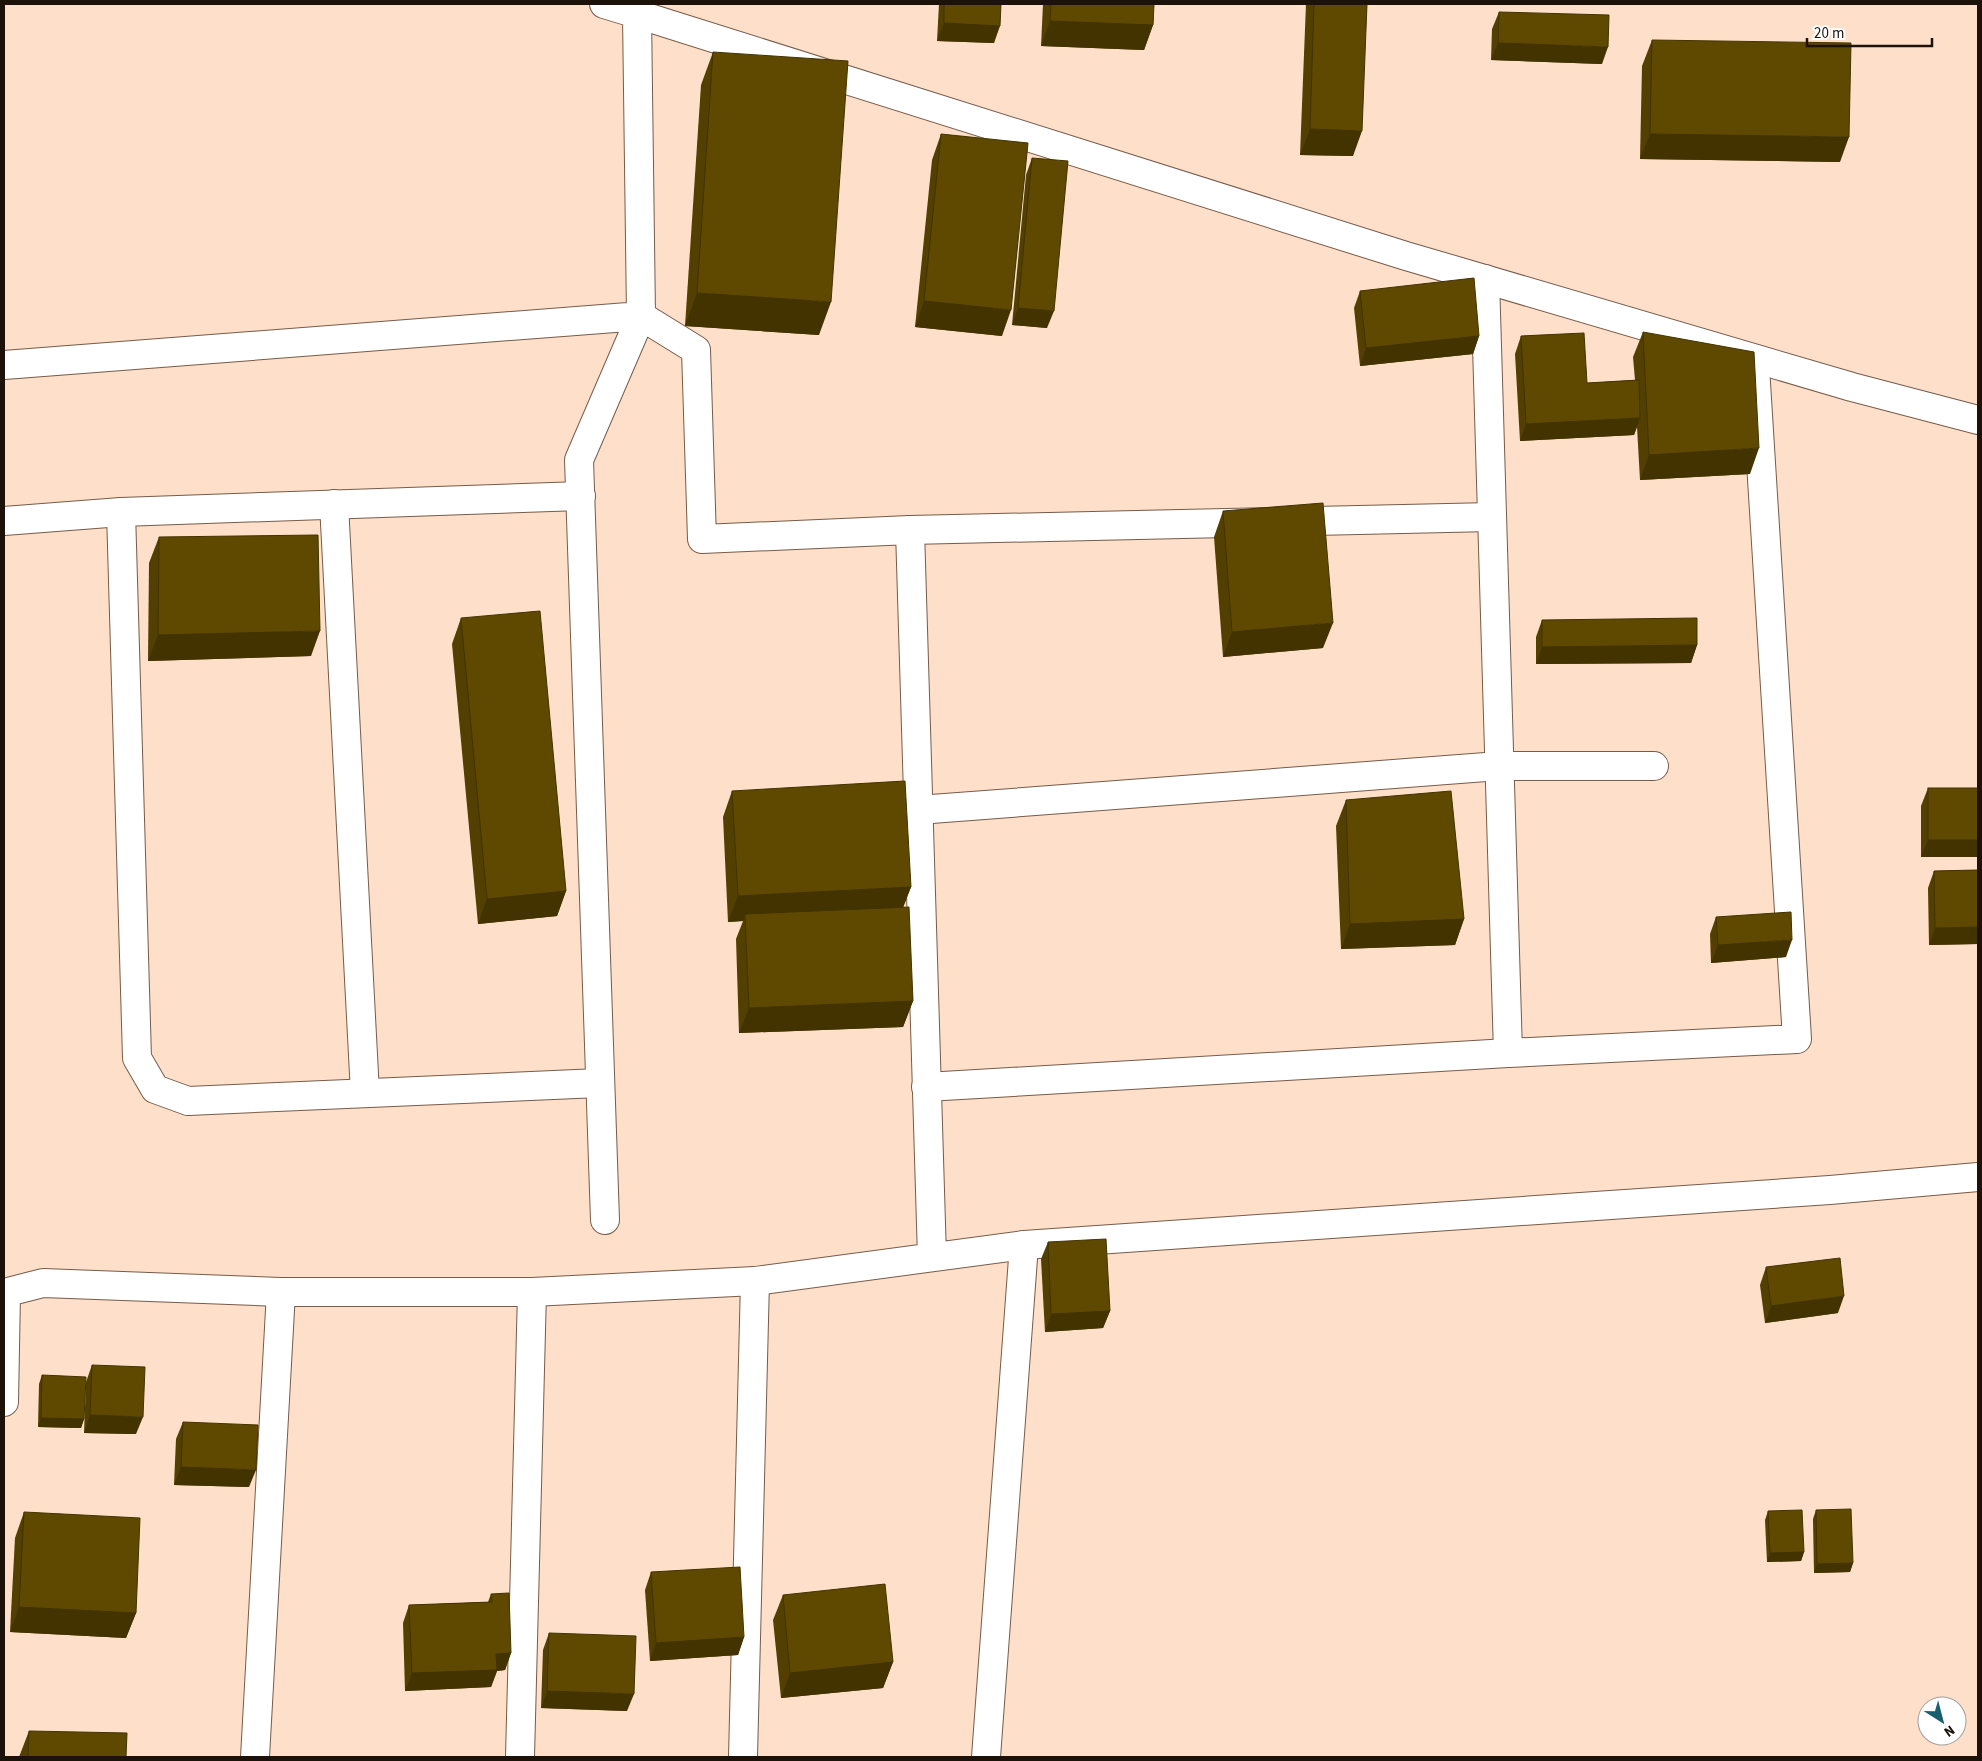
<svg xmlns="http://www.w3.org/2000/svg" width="1982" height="1761" viewBox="0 0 1982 1761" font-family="'Source Sans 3',sans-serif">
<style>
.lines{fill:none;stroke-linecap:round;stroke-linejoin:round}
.minor-casing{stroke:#765b49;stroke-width:30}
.minor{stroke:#fff;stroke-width:28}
.wall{fill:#523f01}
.shaded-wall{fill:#423301}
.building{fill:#5f4901;stroke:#423301}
</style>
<rect width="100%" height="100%" fill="#fedfc9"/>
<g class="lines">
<!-- minor casing -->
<g class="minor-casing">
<g id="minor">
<path d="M636,4l1,10 769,242 446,131 126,33"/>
<path d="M1485,279l23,774"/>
<path d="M4,365l637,-49 -4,-302 -33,-10"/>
<path d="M334,504l31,589"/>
<path d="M121,512l16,546 18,31 33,12 411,-18"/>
<path d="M4,521l117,-9 460,-16"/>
<path d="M910,530l582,-13"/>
<path d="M918,810l581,-44h155"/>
<path d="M926,1087l582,-34 289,-14 -42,-672"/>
<path d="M605,1220l-26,-760 62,-144 55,34 6,189 208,-9 22,727"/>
<path d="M4,1293l39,-10 238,9h251l223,-11 269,-36 806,-55 148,-13"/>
<path d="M4,1402l2,-109"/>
<path d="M255,1757l26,-465"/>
<path d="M520,1757l12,-465"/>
<path d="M743,1757l12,-476"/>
<path d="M986,1757l38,-512"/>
</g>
</g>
<!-- minor -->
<use href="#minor" class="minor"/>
</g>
<!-- wall -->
<g class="wall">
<path d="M939,4h62l-7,39 -57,-2z"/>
<path d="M1043,4h111l-1,21 -9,25 -103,-4z"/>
<path d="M1306,4h61l-14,152 -53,-1z"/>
<path d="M1499,12l103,52 -111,-4 1,-31z"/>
<path d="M1652,40l188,122 -200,-3 2,-93z"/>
<path d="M713,52l106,283 -134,-9 16,-241z"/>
<path d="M941,134l61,202 -87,-9 17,-167z"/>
<path d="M1032,158l15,170 -35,-3 14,-150z"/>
<path d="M1360,291l119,45 -6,18 -113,12 -6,-58z"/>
<path d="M1643,332l107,142 -110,6 -3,-53 -3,8 -114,6 -5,-87 6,-18 66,47 48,-3 -2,-23z"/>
<path d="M1223,511l100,137 -100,9 -9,-120z"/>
<path d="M159,537l152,119 -163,5 1,-98z"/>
<path d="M461,618l105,273 -9,25 -79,8 -26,-280z"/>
<path d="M1542,620l155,25 -6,18 -155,1v-27z"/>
<path d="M1928,788h50v69h-57v-51z"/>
<path d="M732,791l179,96 -8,21 10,93 -10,26 -164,6 -3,-94 7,-18 -15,1 -5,-105z"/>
<path d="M1346,800l118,119 -9,26 -114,4 -5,-123z"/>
<path d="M1978,870v74l-49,1 -1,-57 6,-17z"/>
<path d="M1716,917l70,40 -75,6 -1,-29z"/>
<path d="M1048,1242l62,69 -7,17 -58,4 -4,-73z"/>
<path d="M1766,1267l72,46 -73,10 -5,-38z"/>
<path d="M92,1365l44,69 -52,-1 2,-51z"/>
<path d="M42,1375l42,44 -3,9 -43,-1 1,-43z"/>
<path d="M183,1422l66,65 -75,-2 2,-46z"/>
<path d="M1816,1510l37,53 -3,9 -36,1 -1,-54z"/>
<path d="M1768,1511l36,41 -3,9 -34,1 -2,-42z"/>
<path d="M24,1512l112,101 -10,25 -116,-6 5,-94z"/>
<path d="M651,1572l93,65 -6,18 -88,6 -5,-71z"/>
<path d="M491,1594l20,59 -6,17 -8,1 -6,16 -86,4 -2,-68 6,-18 79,-3z"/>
<path d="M783,1595l110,67 -10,26 -102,10 -8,-78z"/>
<path d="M549,1633l78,78 -86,-3 2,-58z"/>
<path d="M29,1731l97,26h-107z"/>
</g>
<!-- shaded-wall -->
<g class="shaded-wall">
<path d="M1050,21l103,4 -9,25 -103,-4z"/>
<path d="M944,23l56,3 -6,17 -57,-2z"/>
<path d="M1498,43l110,4 -6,17 -111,-4z"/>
<path d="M1310,129l52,2 -9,25 -53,-1z"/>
<path d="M1650,134l199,3 -9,25 -200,-3z"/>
<path d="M697,293l134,9 -12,33 -134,-9z"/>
<path d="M924,301l87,9 -9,26 -87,-9z"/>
<path d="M1018,308l36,3 -7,17 -35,-3z"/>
<path d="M1479,336l-6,18 -113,12 6,-18z"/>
<path d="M1640,418l-6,17 -114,6 6,-17z"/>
<path d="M1759,448l-9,26 -110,6 9,-25z"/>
<path d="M1333,623l-10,25 -100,9 9,-25z"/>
<path d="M320,631l-9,25 -163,5 10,-26z"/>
<path d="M1697,645l-6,18 -155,1 6,-17z"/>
<path d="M1928,840h50v17h-57z"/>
<path d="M911,887l-10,25 -156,2 -2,7 -15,1 10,-26z"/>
<path d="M566,891l-9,25 -79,8 9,-25z"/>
<path d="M1464,919l-9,26 -114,4 9,-25z"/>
<path d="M1978,927v17l-49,1 6,-17z"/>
<path d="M1792,940l-6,17 -75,6 7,-18z"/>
<path d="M913,1001l-10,26 -164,6 10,-25z"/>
<path d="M1844,1296l-6,17 -73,10 6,-17z"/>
<path d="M1110,1311l-7,17 -58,4 6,-18z"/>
<path d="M90,1415l53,2 -7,17 -52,-1z"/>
<path d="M41,1418l43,1 -3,9 -43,-1z"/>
<path d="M181,1467l75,3 -7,17 -75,-2z"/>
<path d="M1804,1552l-3,9 -34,1 3,-9z"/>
<path d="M1853,1563l-3,9 -36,1 3,-9z"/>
<path d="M19,1607l117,6 -10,25 -116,-6z"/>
<path d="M744,1637l-6,18 -88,6 6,-18z"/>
<path d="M511,1653l-6,17 -8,1 -6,16 -86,4 7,-18 84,-19z"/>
<path d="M893,1662l-10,26 -102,10 9,-25z"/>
<path d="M547,1691l87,3 -7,17 -86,-3z"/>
</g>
<!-- building -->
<g class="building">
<path d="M944,4h57l-1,22 -56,-3z"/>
<path d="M1051,4h103l-1,21 -103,-4z"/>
<path d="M1314,4h53l-5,127 -52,-2z"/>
<path d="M1499,12l110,3 -1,32 -110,-4z"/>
<path d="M1652,40l199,3 -2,94 -199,-3z"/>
<path d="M713,52l135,9 -17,241 -134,-9z"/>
<path d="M941,134l87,9 -17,167 -87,-9z"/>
<path d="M1032,158l36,3 -14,150 -36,-3z"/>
<path d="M1474,278l5,58 -113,12 -6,-57z"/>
<path d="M1643,332l111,20 5,96 -110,7z"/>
<path d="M1584,333l3,50 52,-3 1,38 -114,6 -5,-88z"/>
<path d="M1323,503l10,120 -101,9 -9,-121z"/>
<path d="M318,535l2,96 -162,4 1,-98z"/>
<path d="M540,611l26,280 -79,8 -26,-281z"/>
<path d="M1697,618v27l-155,2v-27z"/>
<path d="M905,781l6,106 -173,9 -6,-105z"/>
<rect x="1928" y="788" width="50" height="52"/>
<path d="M1451,791l13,128 -114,5 -4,-124z"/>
<path d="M1978,870v57l-43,1 -1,-57z"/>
<path d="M909,907l4,94 -164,7 -4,-94z"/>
<path d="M1791,912l1,28 -74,5 -2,-28z"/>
<path d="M1106,1239l4,72 -59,3 -3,-72z"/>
<path d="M1840,1258l4,38 -73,10 -5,-39z"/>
<path d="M92,1365l53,2 -2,50 -53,-2z"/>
<path d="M42,1375l44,2 -2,42 -43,-1z"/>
<path d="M183,1422l75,3 -2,45 -75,-3z"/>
<path d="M1851,1509l2,54 -36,1 -1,-54z"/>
<path d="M1802,1510l2,42 -34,1 -2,-42z"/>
<path d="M24,1512l116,6 -4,95 -117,-6z"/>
<path d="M740,1567l4,70 -88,6 -5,-71z"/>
<path d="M885,1584l8,78 -103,11 -7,-78z"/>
<path d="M509,1593l2,60 -15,1 1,16 -85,3 -3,-68 83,-3 -1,-8z"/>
<path d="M549,1633l87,3 -2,58 -87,-3z"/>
<path d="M29,1731l98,2 -1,24h-98z"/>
</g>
<!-- border -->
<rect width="1982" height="1761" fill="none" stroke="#1c120a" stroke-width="10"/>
<!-- north arrow -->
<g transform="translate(1942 1721) rotate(144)"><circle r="24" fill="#ffffff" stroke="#a4a09d"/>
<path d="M0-4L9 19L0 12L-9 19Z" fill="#186070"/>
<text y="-8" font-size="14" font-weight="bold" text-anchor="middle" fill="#1c120a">N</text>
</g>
<!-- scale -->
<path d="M1807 38v8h125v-8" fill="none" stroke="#1c120a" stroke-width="2.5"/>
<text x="1814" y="38" font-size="15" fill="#1c120a" stroke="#ffffff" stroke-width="4" paint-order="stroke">20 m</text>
</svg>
